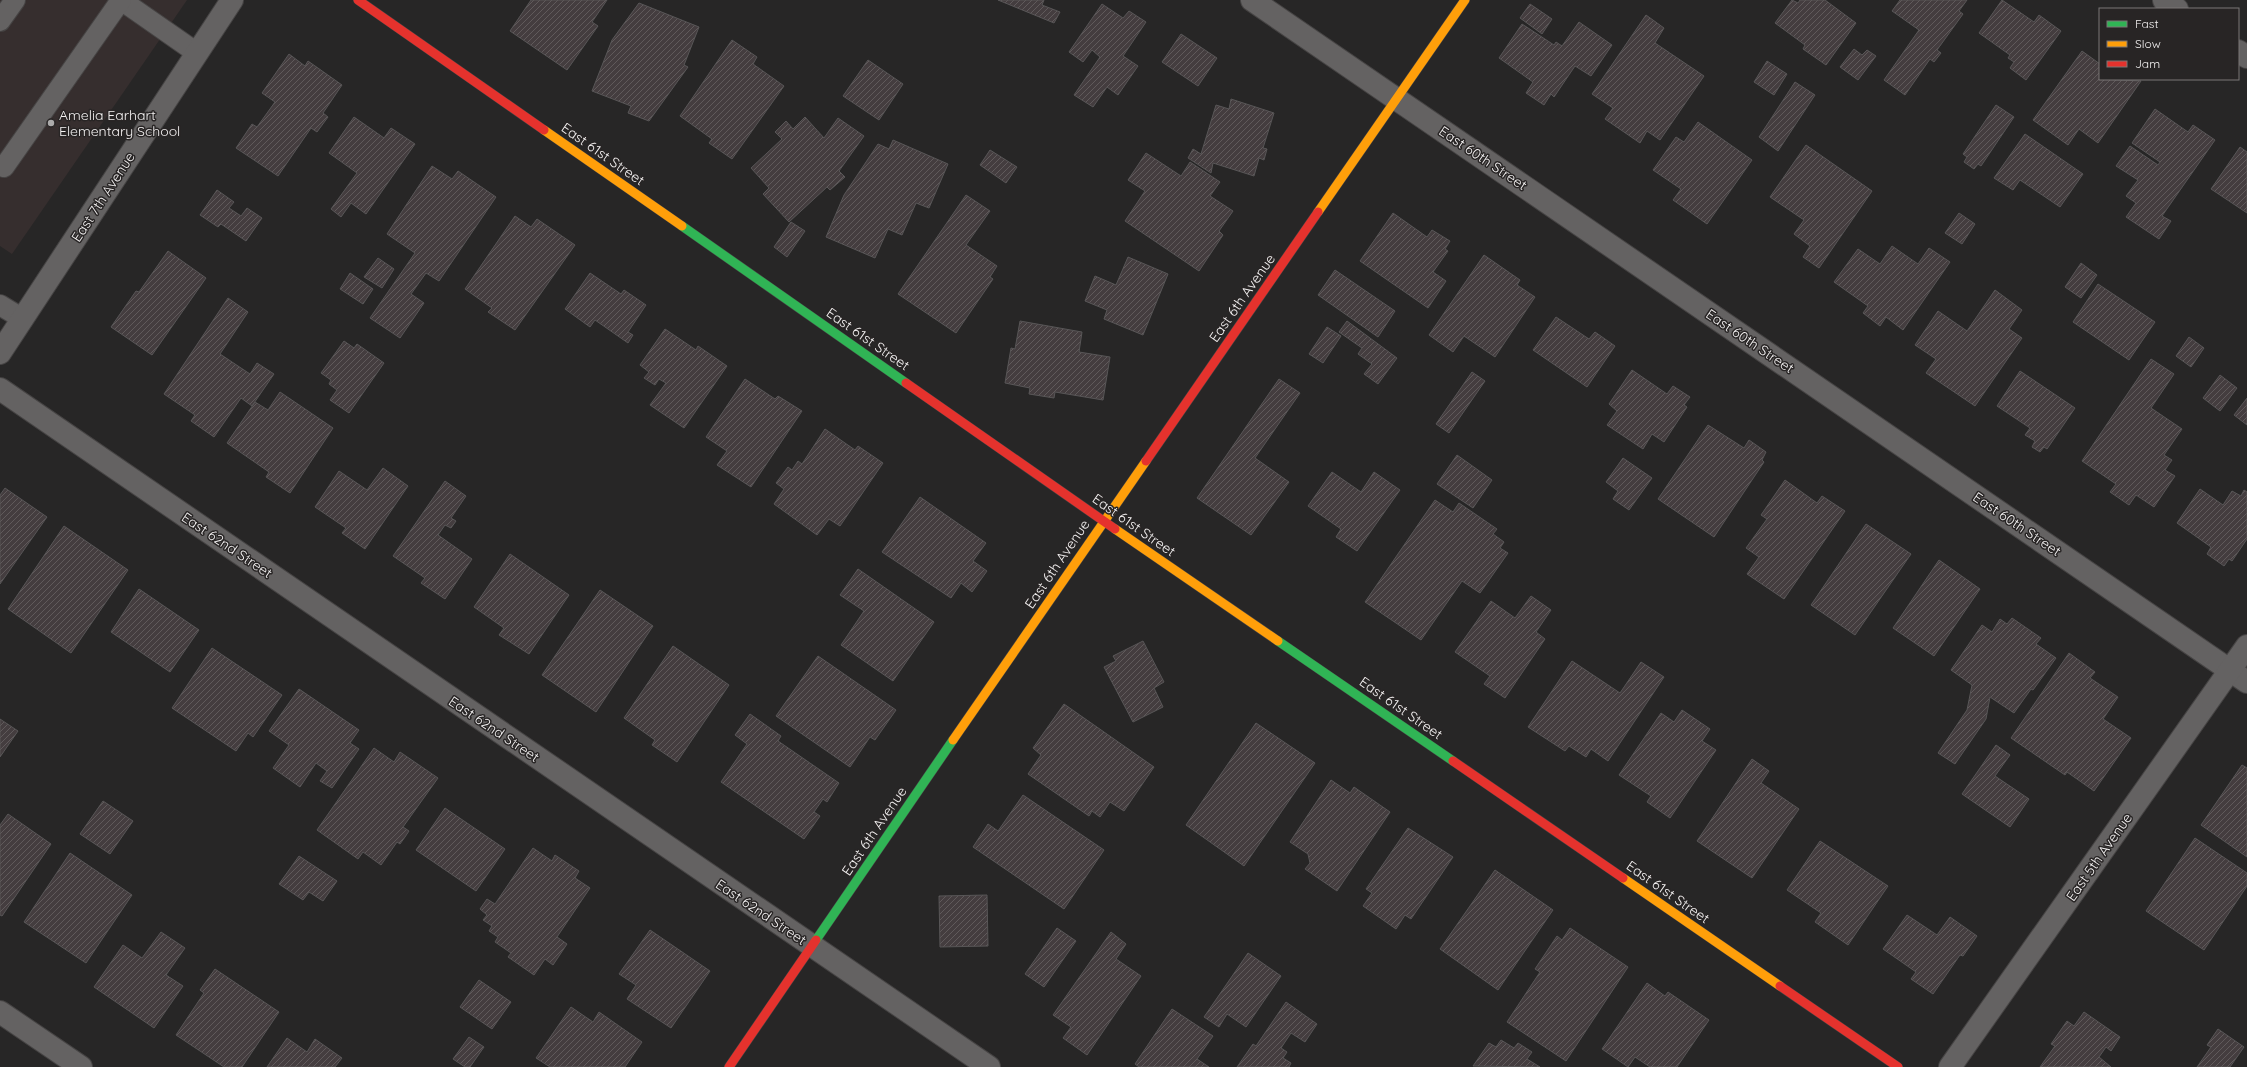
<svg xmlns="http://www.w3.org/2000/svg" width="2247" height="1067" viewBox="0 0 2247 1067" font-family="Quicksand,sans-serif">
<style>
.built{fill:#362e2e}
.building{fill:url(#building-hatch);stroke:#585657}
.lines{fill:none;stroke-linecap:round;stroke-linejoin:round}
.lane-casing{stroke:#464444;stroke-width:22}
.street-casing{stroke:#464444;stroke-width:24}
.fast-casing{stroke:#464444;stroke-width:10}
.slow-casing{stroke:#464444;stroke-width:10}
.jam-casing{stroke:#464444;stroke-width:10}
.lane{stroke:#646262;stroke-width:20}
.street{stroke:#646262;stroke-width:22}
.fast{stroke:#30b455;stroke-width:9}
.slow{stroke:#ff9f0a;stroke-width:9}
.jam{stroke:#e5322d;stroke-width:9}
.poi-dot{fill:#acabab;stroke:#282525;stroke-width:1.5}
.labels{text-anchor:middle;stroke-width:3;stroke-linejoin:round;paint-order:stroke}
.poi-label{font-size:14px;fill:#f4f2f2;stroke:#282525;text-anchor:start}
.street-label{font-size:14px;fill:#f4f2f2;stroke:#282525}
</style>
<defs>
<pattern id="building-hatch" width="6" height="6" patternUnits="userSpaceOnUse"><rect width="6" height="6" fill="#443d3f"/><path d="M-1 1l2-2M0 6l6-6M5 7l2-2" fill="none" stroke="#605a5b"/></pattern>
</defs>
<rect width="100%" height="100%" fill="#272626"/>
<!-- built -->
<path class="built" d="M0,0h187l-175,254 -12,-8z"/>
<!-- building -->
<g class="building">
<path d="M531,0h76l-15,22 6,4 -31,44 -57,-39z"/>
<path d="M998,0h46l-2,5 18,7 -6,11z"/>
<path d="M1792,0l6,3 2,-3h25l31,23 -30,42 -23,-16 2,-4 -30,-22z"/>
<path d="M1900,0h67l-8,11 4,3 -26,36 4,3 -7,9 -4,-3 -25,36 -21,-15 35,-50 -27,-19z"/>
<path d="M2002,0l32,22 5,-7 22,16 -35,49 -16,-12 4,-6 -6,-4 2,-3 -31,-22z"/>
<path d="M639,3l60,24 -15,38 4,2 -39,54 -21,-8 3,-7 -39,-15 20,-51z"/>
<path d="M1102,4l21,14 6,-7 17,11 -23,34 15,10 -20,29 -11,-8 -14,20 -19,-12 26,-38 -8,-7 -9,12 -14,-10z"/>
<path d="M1530,4l22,15 -10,15 -22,-16z"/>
<path d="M1646,15l18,13 -9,15 49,33 -44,64 -13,-9 -7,12 -35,-24 8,-11 -21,-14z"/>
<path d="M1579,22l33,23 -21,31 -16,-10 -21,31 -3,-3 -7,11 -18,-12 7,-11 -34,-24 23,-34 32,21 2,-3 6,4z"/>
<path d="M1181,34l36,24 -19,28 -36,-24z"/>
<path d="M732,40l25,17 -4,7 31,22 -52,73 -23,-16 3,-4 -32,-23z"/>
<path d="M1854,49l8,6 5,-5 9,6 -18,24 -18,-13z"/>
<path d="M2082,51l18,13v15l41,2 -43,62 -19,-14 -11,16 -35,-25z"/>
<path d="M289,54l16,12 3,-5 34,24 -19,28 5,4 -11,15 -6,-4 -33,48 -42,-28 16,-24 5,3 18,-25 -13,-9z"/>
<path d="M868,60l35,24 -24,36 -36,-24z"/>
<path d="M1767,61l20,13 -13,21 -20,-13z"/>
<path d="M1795,82l20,13 -37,56 -19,-14z"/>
<path d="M1231,99l43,14 -11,35 4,1 -3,11 -5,-2 -5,18 -41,-13 -2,10 -23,-15 5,-9 8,5 15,-49 13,4z"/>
<path d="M1996,105l18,12 -33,49 -3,-2 -4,5 -10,-7 3,-5 -4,-3z"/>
<path d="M2155,109l33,23 5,-7 22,15 -53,76 9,5 -12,18 -33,-22 10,-14 -10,-7 12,-16 -22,-14 14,-20 28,19 2,-3 -28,-19z"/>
<path d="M354,117l30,21 7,-10 24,16 -49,70 -15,-11 -10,14 -10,-8 26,-36 -28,-20z"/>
<path d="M805,117l19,21 14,-20 26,18 -25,35 6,6 -15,13 -3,-3 -38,35 -26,-28 6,-6 -18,-20 31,-29 -7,-7 11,-11 7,8z"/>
<path d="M1698,122l54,38 -45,64 -34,-24 8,-11 -28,-19 23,-33 8,5z"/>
<path d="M2025,134l58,40 -23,33 -40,-27 -7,10 -19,-12z"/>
<path d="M893,140l55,24 -19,44 -13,-5 -14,32 -14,-6 -13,29 -49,-21 18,-42 34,-51 11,5z"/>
<path d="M1806,145l66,46 -53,77 -16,-11 7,-11 -16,-12 10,-14 -34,-23z"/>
<path d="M2240,147l7,5v61l-36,-24z"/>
<path d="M990,150l27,17 -11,16 -26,-18z"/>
<path d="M1146,153l35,23 9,-14 30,20 -10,14 23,15 -14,20 4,4 -24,36 -74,-50 20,-30 -17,-11z"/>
<path d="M432,166l20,13 6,-8 38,26 -57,84 -13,-8 -15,21 13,9 -24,35 -30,-20 45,-65 -28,-19z"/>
<path d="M217,190l17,12 -5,6 12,8 6,-8 15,10 -16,23 -25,-17 -3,3 -18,-12z"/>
<path d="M966,195l24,16 -24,34 31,21 -7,11 3,2 -37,54 -58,-39z"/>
<path d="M1393,213l34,24 5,-7 18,11 -5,8 3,2 -15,21 13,9 -18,27 -68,-47z"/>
<path d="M1959,213l16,11 -13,20 -17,-11z"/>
<path d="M515,216l16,11 6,-8 38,26 -60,85 -27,-18 4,-4 -27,-19z"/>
<path d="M791,222l14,9 -18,26 -13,-10z"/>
<path d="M1892,246l26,18 11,-16 21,14 -47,68 -17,-13 -6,9 -17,-13 5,-7 -34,-24 24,-33 22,15z"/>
<path d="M168,251l38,27 -54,77 -41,-28 25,-36 3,1z"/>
<path d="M1484,255l36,25 -3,5 18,12 -40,60 -31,-21 -11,16 -24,-17z"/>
<path d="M1128,257l40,17 -25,61 -39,-16 3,-9 -22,-9 10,-25 21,9z"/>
<path d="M378,258l16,11 -12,19 -18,-11z"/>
<path d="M2081,263l16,12 -16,23 -16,-11z"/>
<path d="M1335,270l60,41 -17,26 -60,-42z"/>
<path d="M350,273l23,16 -10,15 -23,-15z"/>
<path d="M590,273l31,21 3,-4 22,15 -18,27 5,3 -5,8 -33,-23 -5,7 -25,-18z"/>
<path d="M2098,284l57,38 -26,38 -56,-38z"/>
<path d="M1995,290l27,20 -13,19 13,9 -47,68 -49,-33 10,-14 -21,-14 23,-34 29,20z"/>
<path d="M228,298l20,14 -28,42 30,20 7,-11 17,11 -22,32 -11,-8 -27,39 -23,-16 4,-6 -31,-21z"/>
<path d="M1556,317l33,22 6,-7 20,14 -28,41 -54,-37z"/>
<path d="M1020,321l62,11 -3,20 31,5 -7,43 -48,-8 -1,6 -25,-4 1,-6 -25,-5 6,-35 4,1z"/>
<path d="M1347,321l50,37 -19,26 -14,-10 8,-10 -14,-10 4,-6 -23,-16z"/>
<path d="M1327,327l14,9 -18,27 -14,-9z"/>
<path d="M665,329l31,21 2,-4 29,20 -43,62 -34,-23 16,-22 -7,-4 -4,6 -11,-7 5,-6 -9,-7z"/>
<path d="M2189,337l15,11 -13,19 -15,-11z"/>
<path d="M344,341l10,7 3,-4 27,19 -35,50 -19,-13 7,-10 -8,-6 2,-4 -10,-7z"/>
<path d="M2151,359l23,15 -23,34 31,21 -18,26 8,5 -7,10 10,6 -21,31 -18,-12 -7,10 -19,-13 6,-8 -34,-23z"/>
<path d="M1632,370l35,24 6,-8 17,11 -6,8 3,2 -23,35 -12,-8 -9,15 -36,-24 10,-14 -8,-7z"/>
<path d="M2020,371l55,37 -28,41 -3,-2 -4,5 -8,-5 3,-6 -10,-6 5,-7 -33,-22z"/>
<path d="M1472,372l13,9 -36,52 -13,-9z"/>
<path d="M2220,375l17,13 -17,23 -17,-13z"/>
<path d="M745,379l30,20 3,-3 24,15 -51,76 -34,-22 10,-14 -21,-14z"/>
<path d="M1279,379l21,14 -45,65 34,24 -38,53 -54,-37z"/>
<path d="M280,392l53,36 -43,65 -24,-16 3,-5 -42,-29 28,-41 13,8z"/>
<path d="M2247,398v27l-13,-10z"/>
<path d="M1708,425l36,23 5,-8 17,12 -4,8 2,2 -50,75 -56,-38z"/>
<path d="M825,429l30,21 3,-4 25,17 -43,63 -11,-7 -12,16 -43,-31 10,-15 -8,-6 12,-16 4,3 6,-9 4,3z"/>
<path d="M1457,455l35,25 -19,28 -36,-24z"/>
<path d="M1623,458l29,20 -23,32 -16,-11 5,-8 -12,-9z"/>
<path d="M383,468l25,18 -43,63 -23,-16 4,-5 -31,-21 24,-36 28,19z"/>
<path d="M1332,472l29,20 13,-20 26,18 -43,61 -21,-14 5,-8 -33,-23z"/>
<path d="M1785,480l32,23 5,-7 23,15 -61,88 -37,-25 12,-17 -13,-9 21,-29 -6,-4z"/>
<path d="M445,481l21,15 -15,22 5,3 -5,7 -6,-3 -7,10 34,24 -27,40 -24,-16 4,-5 -32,-22z"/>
<path d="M5,488l42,29 -47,67v-89z"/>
<path d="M2200,489l23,16 9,-14 9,5 3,-6 3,2v47l-15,22 -3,-2 -5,7 -17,-12 4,-7 -34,-24z"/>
<path d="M920,497l66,46 -13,18 14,10 -15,21 -11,-9 -10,15 -69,-46z"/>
<path d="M1435,500l18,12 6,-9 38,26 -4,5 11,8 -4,6 8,5 -28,40 -18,-12 -41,59 -56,-38z"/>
<path d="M1866,524l45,30 -56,81 -44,-30z"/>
<path d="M64,526l64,44 -57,83 -63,-44z"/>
<path d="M510,554l59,41 -40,59 -30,-19 5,-7 -30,-21z"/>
<path d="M1939,560l41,29 -46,67 -41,-28z"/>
<path d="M858,569l76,53 -41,59 -52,-36 23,-34 -24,-16z"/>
<path d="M139,589l60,41 -29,42 -59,-40z"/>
<path d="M600,590l53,36 -57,86 -54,-37z"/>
<path d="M1531,596l20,14 -15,22 9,7 -40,59 -21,-14 6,-8 -35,-24 36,-51 24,17z"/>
<path d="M2012,618l29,20 -5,6 20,14 -23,32 -2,-1 -17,24 -24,-16 -4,22 -31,45 -17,-11 29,-43 5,-25 -21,-15 31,-45 10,7 8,-13 7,5z"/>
<path d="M1143,641l21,41 -10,6 9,19 -30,15 -29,-55 12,-6 -3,-5z"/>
<path d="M673,646l56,39 -52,77 -25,-17 3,-5 -31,-22z"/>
<path d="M212,648l70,47 -29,42 -5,-4 -12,18 -64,-43z"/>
<path d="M2069,653l26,19 -5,6 28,19 -15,22 28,19 -37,53 -27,-19 -2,3 -54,-37z"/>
<path d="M818,656l78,54 -21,30 -5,-3 -20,30 -74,-51z"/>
<path d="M1572,661l48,32 21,-31 23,15 -56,84 -17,-12 -5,8 -17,-11 -4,5 -37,-24z"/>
<path d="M299,689l60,41 -9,13 9,6 -27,39 -12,-7 7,-10 -11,-8 -16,24 -27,-19 16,-23 -20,-14z"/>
<path d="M1064,704l90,63 -30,44 -14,-9 -10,15 -8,-6 -3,5 -61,-42 13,-19 -8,-7z"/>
<path d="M1682,710l28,19 -8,12 14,9 -46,68 -23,-16 4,-6 -32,-21 42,-62 13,9z"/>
<path d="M750,714l31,22 -3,5 61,42 -12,19 -4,-3 -9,13 6,4 -16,23 -83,-57 26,-38 -12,-9z"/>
<path d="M0,719l18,12 -18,26z"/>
<path d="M1256,723l59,40 -71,103 -58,-41z"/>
<path d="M1996,745l14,10 -15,21 34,23 -19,28 -48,-33z"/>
<path d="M374,748l20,14 6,-10 38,26 -35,49 6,4 -4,6 -5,7 -3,-2 -16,23 -18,-13 -5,7 -41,-29z"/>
<path d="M1752,759l17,12 -8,12 38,26 -47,69 -55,-37z"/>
<path d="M2242,765l5,3v89l-46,-32z"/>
<path d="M1331,780l19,13 4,-6 36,25 -53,79 -32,-22 5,-6 -2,-9 -18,-12z"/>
<path d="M1023,795l81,55 -40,59 -91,-62 15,-23 10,7z"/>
<path d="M103,801l30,20 -23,33 -30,-20z"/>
<path d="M445,808l60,41 -29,42 -60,-41z"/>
<path d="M8,814l43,30 -49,72 -2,-1v-90z"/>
<path d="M1408,828l45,29 -42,62 -6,-4 -9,14 -33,-23 9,-13 -6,-4z"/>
<path d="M2195,838l52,35v13l-43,64 -58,-39z"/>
<path d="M1820,841l68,45 -40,59 -33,-23 6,-9 -34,-23z"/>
<path d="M533,848l19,13 3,-6 24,16 -4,7 15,10 -33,49 10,7 -14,21 -8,-6 -11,16 -26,-18 3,-4 -16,-11 3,-5 -9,-6 3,-5 -9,-6 4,-5 -7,-6 7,-10 8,5z"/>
<path d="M70,853l62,42 -46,68 -62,-41z"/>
<path d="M299,856l38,25 -14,20 -14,-9 -6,8 -24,-16z"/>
<path d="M1495,870l58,40 -55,80 -58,-41z"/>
<path d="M987,895l1,51 -48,1 -1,-51z"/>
<path d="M1907,915l30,20 13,-18 27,19 -14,20 -3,-1 -27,39 -22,-15 5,-7 -33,-23z"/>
<path d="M1057,928l19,13 -32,46 -19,-13z"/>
<path d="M1570,928l58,39 -62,94 -59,-39 33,-50 -5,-3 22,-33 5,4z"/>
<path d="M650,930l60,41 -39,57 -44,-29 9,-14 -17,-11z"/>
<path d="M161,932l24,16 -19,27 17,11 -29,42 -60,-41 29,-42 19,13z"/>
<path d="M1111,932l15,12 -10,15 25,17 -54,79 -24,-17 8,-11 -18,-12z"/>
<path d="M1248,953l33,23 -35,51 -19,-13 -8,13 -15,-10z"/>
<path d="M215,969l64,43 -37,55h-18l-48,-32 28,-42 -4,-3z"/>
<path d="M479,980l32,22 -19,27 -32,-22z"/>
<path d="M1647,983l18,13 3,-4 41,28 -32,47h-27l-15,-10 -7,10 -26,-18z"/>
<path d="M1286,1002l31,22 -12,18 -14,-9 -10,15 6,4 -4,6 8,5 -2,4h-52l16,-23 3,2z"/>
<path d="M571,1007l22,15 6,-10 43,30 -17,25h-75l-14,-9z"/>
<path d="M1172,1009l41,27 -16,23 12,8h-70l-4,-3z"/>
<path d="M2084,1012l36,25 -9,14 -5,-4 -7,10 12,10h-71l15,-21 -4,-2 16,-23 7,5z"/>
<path d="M2218,1029l26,18 -14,20h-33l14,-20 -4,-2z"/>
<path d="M469,1037l15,10 -14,20h-5l-12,-8z"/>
<path d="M287,1038l20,14 8,-13 27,19 -7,9h-68z"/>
<path d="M1501,1040l13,8 4,-5 14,9 -5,7 13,8 -67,-1 16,-23 7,4z"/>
</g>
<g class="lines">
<!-- lane casing -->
<g class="lane-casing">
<g id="lane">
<path d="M121,0l76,53"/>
<path d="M0,21l15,-21"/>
<path d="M0,165l4,2 117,-167"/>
<path d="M0,305l23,14"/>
</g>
</g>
<!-- street casing -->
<g class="street-casing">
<g id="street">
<path d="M1252,0l995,682"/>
<path d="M2164,0l13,9"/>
<path d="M2238,51l9,6"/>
<path d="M0,353l232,-353"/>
<path d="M0,389l989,678"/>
<path d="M0,1012l81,55"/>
<path d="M1950,1067l297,-421"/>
</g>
</g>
<!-- fast casing -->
<g class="fast-casing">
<g id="fast">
<path d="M682,226l224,157"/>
<path d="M1278,641l175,120"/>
<path d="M816,940l137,-200"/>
</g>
</g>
<!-- slow casing -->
<g class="slow-casing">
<g id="slow">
<path d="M544,130l138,96"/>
<path d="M1318,212l147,-212"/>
<path d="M1115,529l163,112"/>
<path d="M953,740l193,-279"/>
<path d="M1623,878l157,108"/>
</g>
</g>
<!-- jam casing -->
<g class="jam-casing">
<g id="jam">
<path d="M358,0l186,130"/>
<path d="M906,383l209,146"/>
<path d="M1146,461l172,-249"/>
<path d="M1453,761l170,117"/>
<path d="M1780,986l118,81"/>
<path d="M729,1067l87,-127"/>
</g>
</g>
<!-- lane -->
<use href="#lane" class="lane"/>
<!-- street -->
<use href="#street" class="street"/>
<!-- fast -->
<use href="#fast" class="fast"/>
<!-- slow -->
<use href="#slow" class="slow"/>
<!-- jam -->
<use href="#jam" class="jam"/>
</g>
<!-- markers -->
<circle class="poi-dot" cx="51" cy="123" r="4"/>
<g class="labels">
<!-- poi labels -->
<g class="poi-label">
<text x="59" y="120">Amelia Earhart<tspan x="59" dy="16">Elementary School</tspan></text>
</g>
<!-- street labels -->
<g class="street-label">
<text transform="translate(603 154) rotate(35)" y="5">East 61st Street</text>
<text transform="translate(1483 158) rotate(34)" y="5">East 60th Street</text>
<text transform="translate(103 197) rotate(-57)" y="5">East 7th Avenue</text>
<text transform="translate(1242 298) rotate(-55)" y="5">East 6th Avenue</text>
<text transform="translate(868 339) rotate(35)" y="5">East 61st Street</text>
<text transform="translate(1750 341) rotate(34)" y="5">East 60th Street</text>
<text transform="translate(2017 524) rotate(34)" y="5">East 60th Street</text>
<text transform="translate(1134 525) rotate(35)" y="5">East 61st Street</text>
<text transform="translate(227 545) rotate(34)" y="5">East 62nd Street</text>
<text transform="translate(1057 564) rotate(-56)" y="5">East 6th Avenue</text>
<text transform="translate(1401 708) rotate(35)" y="5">East 61st Street</text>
<text transform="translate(494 729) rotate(34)" y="5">East 62nd Street</text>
<text transform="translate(874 831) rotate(-56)" y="5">East 6th Avenue</text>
<text transform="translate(2099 857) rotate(-55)" y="5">East 5th Avenue</text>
<text transform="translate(1668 892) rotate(35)" y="5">East 61st Street</text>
<text transform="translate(761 912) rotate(34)" y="5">East 62nd Street</text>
</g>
</g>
<!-- legend -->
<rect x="2099" y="8" width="140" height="72" fill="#282525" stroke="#7a7777"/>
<rect x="2107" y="21" width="20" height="6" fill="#30b455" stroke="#7a7777"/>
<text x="2135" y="28" font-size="12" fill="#f4f2f2">Fast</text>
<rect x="2107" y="41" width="20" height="6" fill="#ff9f0a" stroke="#7a7777"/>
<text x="2135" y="48" font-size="12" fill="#f4f2f2">Slow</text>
<rect x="2107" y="61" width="20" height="6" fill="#e5322d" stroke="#7a7777"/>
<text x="2135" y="68" font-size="12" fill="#f4f2f2">Jam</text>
</svg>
